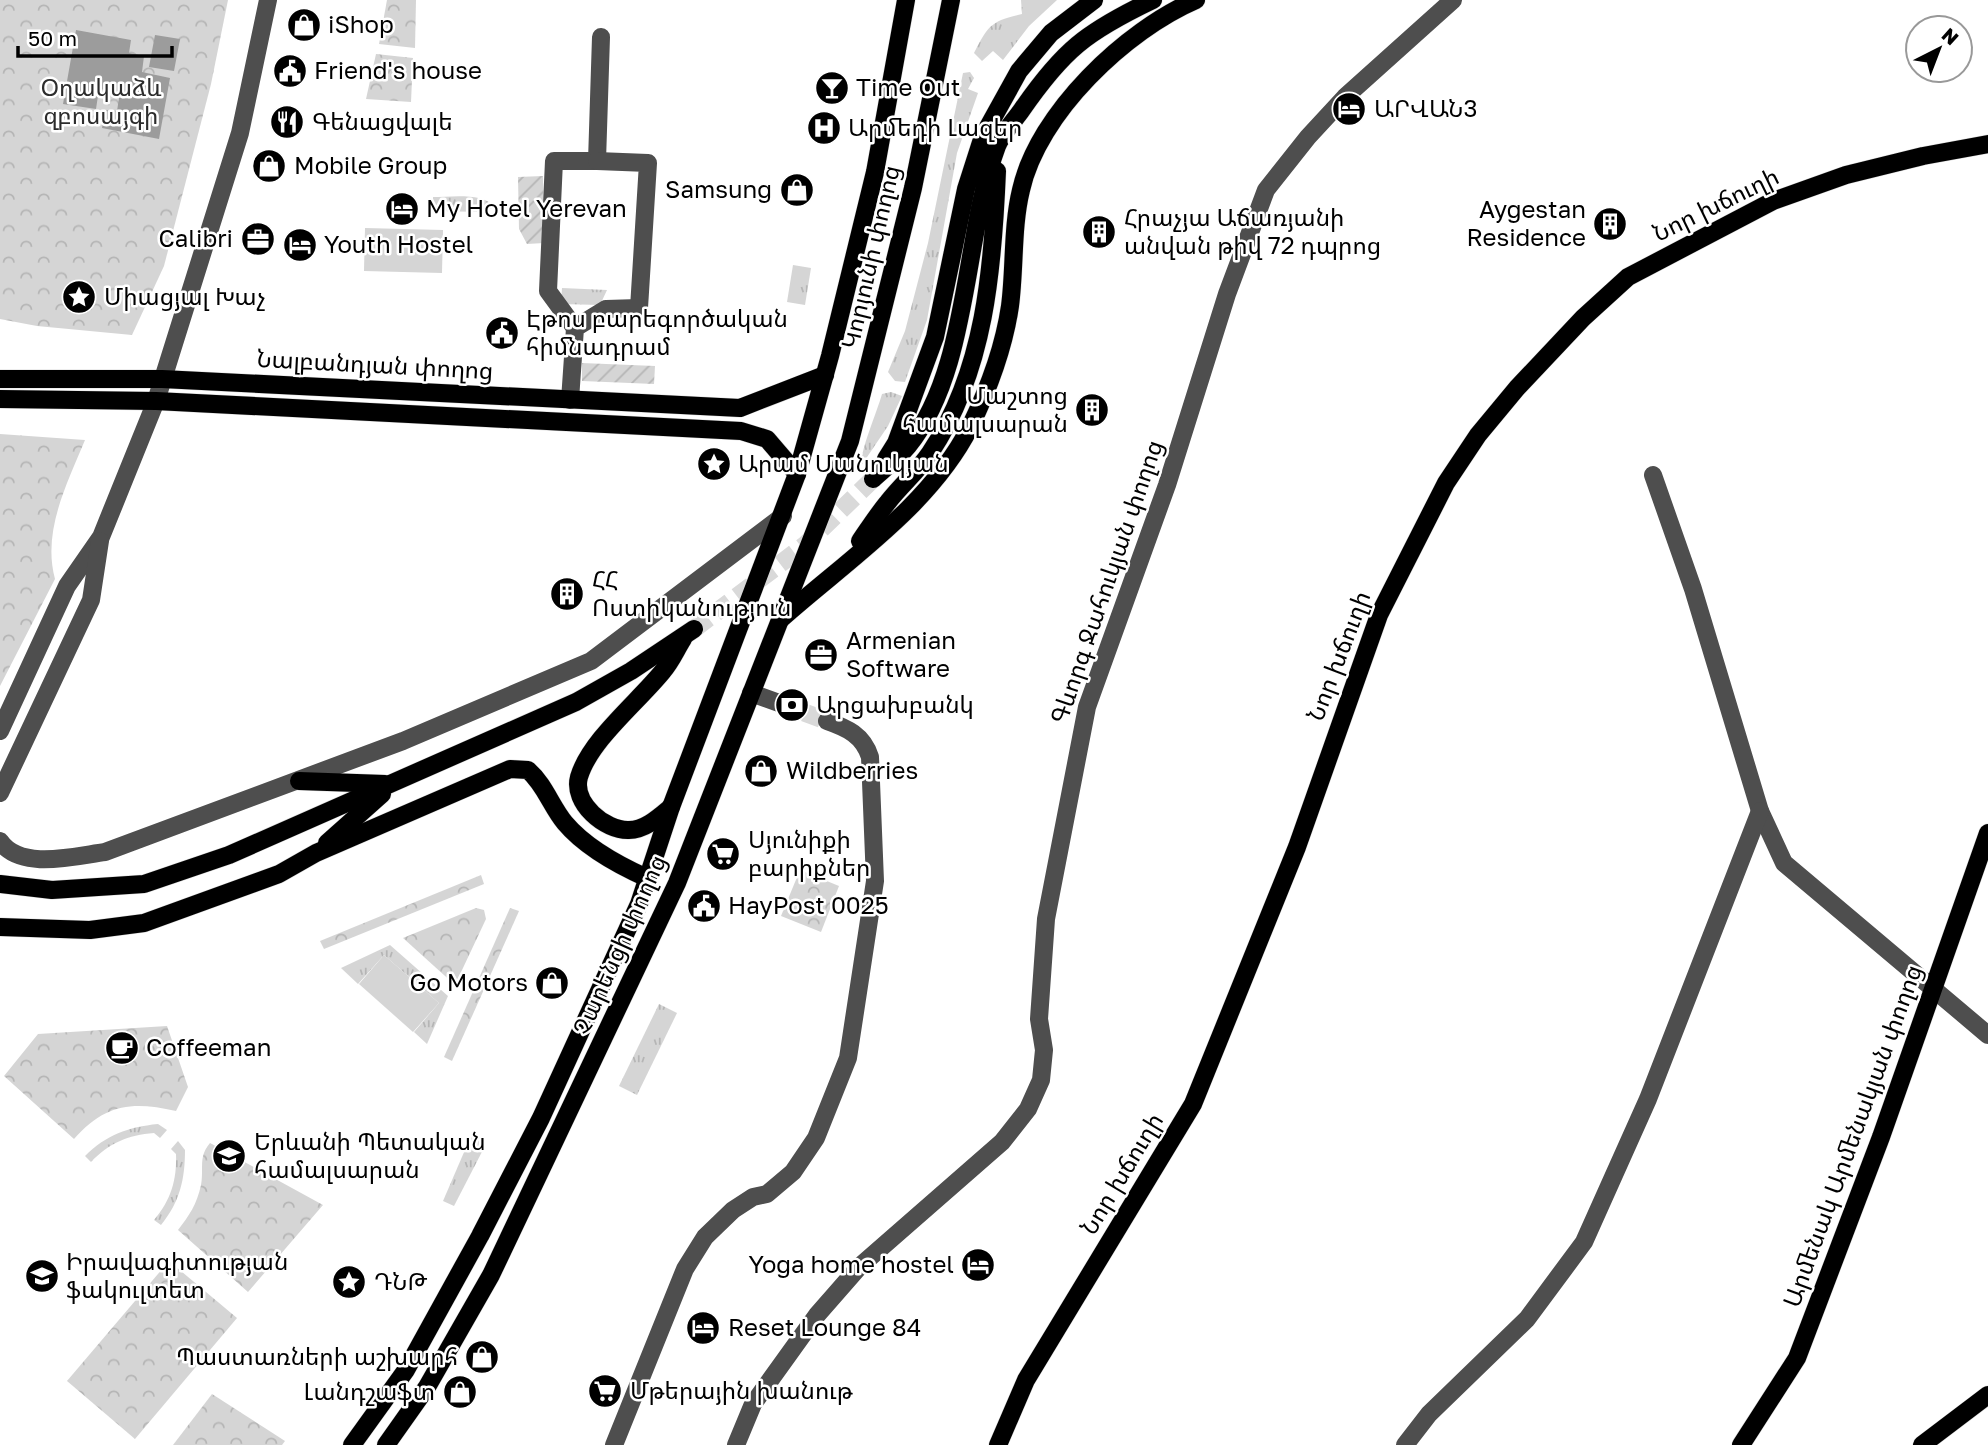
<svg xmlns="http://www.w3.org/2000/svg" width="1988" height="1445" viewBox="0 0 1988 1445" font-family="'Golos Text','Noto Sans Armenian',sans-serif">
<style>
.grass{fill:url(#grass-tufts)}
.forest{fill:url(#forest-crowns)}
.garden{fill:url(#garden-furrows)}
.pitch{fill:#d5d5d5}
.water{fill:#9c9c9c}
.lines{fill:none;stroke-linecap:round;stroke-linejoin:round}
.minor-tunnel{stroke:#d9d9d9;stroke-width:18;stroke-dasharray:18 9;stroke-linecap:butt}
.major-tunnel{stroke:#d9d9d9;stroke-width:18;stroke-dasharray:18 9;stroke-linecap:butt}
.major-casing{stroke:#dbdbdb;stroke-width:19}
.minor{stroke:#4e4e4e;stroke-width:18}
.major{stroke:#000;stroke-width:18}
.labels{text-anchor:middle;stroke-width:5;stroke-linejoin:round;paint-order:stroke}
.poi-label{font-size:24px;fill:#000;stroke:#fff;text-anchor:start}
.park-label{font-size:24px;fill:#2c2c2c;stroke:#fff}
.street-label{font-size:24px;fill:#000;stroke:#fff}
</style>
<defs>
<pattern id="grass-tufts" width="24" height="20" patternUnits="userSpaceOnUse" patternTransform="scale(1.75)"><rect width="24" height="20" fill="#d5d5d5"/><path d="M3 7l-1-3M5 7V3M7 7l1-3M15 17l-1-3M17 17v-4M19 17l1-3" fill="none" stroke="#b5b5b5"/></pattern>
<pattern id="forest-crowns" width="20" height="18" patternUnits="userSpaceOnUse" patternTransform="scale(1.75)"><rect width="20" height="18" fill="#d5d5d5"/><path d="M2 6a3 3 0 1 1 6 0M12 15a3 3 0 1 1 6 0" fill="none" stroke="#b5b5b5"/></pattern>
<pattern id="garden-furrows" width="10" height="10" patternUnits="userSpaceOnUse" patternTransform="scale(1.75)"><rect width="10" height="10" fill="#d5d5d5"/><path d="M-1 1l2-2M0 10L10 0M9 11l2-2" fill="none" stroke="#b5b5b5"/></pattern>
</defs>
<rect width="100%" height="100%" fill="#fff"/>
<!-- grass -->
<g class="grass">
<path d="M1021,0h36l-28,26 -26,34 -10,-9 -11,10 -8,-8c14,-27 16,-32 48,-39z"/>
<path d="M970,72l4,6 -6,11 10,4 -21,60 -30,167 -22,62 -10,-1 -7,-9 17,-41 23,-88 35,-170z"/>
<path d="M433,197c17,0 51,-5 61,10l-10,5 -51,-1z"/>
<path d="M793,265l18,3 -6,37 -18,-3z"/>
<path d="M562,288l45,2 -7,15 -39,-1z"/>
<path d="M891,392l11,4 -14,30 -27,40c-1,-15 16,-54 21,-72z"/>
<path d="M390,945l58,51 -21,48 -13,-12 25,-29 -55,-48 -26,29 -17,-16z"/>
<path d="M659,1004l18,9 -40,82 -18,-9z"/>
<path d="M158,1124l9,6 -7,8 -6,-5c-26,2 -45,10 -63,29l-6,-6c21,-21 43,-29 73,-32z"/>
<path d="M471,1136l15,8 -32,62 -11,-5z"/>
<path d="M178,1141l7,9c0,29 -5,52 -24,75l-7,-5c17,-20 23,-40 22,-66l-5,-5z"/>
</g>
<!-- forest -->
<g class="forest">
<path d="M0,0h228l-17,84 -47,182 -32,69 -95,-9 -37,-7z"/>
<path d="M387,0h29l-1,48 -36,-4z"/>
<path d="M376,54l37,4 -2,44 -45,-3z"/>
<path d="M0,434l85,6c-18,44 -43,91 -30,139l-55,107z"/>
<path d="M800,870l39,16 -18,46 -40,-16z"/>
<path d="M481,875l3,9 -160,65 -4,-8z"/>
<path d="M476,908l8,2 2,9 -31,66 -52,-47z"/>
<path d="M510,908l9,3 -67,150 -8,-4z"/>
<path d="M167,1026l21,61 -12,24c-44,-10 -71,-7 -102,28l-70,-63 34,-42z"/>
<path d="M210,1143l113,62 -75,87 -70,-62c11,-14 19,-26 23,-45 3,-17 -3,-28 9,-42z"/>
<path d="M169,1261l68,57 -102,121 -68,-58z"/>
<path d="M212,1394l73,47 -3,4h-109z"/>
</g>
<!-- garden -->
<g class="garden">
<path d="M543,176l1,67 -17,1 -8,-15 -1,-52z"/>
<path d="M582,363l73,3 -1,18 -72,-3z"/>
</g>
<!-- pitch -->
<g class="pitch">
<path d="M365,228l78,2 -1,43 -78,-2z"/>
<path d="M384,955l55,48 -26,29 -54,-48z"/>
</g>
<!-- water -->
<g class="water">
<path d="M76,30l55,10 -2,13 15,3 -2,16 28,6 -11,61 -57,-11 3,-18 12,1 3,-19 -21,-3 -3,20 -33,-5z"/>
<path d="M155,35l25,4 -6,32 -25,-4z"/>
</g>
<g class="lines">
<!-- minor-tunnel -->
<path class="minor-tunnel" d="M779,703l48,18"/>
<!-- major-tunnel -->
<path class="major-tunnel" d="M694,629l111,-84 68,-66"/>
<!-- major casing -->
<g class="major-casing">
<g id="major">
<path d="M0,379h162l578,29 85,-33"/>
<path d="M0,399l156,2 585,30 26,8 30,35"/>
<path d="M886,459l10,-16 39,-106 31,-148 17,-53 36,-65 32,-38 43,-33"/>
<path d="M873,479c12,-11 25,-21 35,-33 62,-77 55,-209 89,-300 5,-12 16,-24 24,-35 42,-61 65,-79 132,-111"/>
<path d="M860,541c9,-13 18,-27 28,-39 13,-17 30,-31 42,-49 55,-82 63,-185 67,-282"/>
<path d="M781,619c65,-58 149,-113 189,-192 18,-37 34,-80 40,-121 5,-38 2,-79 11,-116 17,-77 105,-160 175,-190"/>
<path d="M299,781l86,3"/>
<path d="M671,807c-12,10 -26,23 -42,23 -24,1 -57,-27 -50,-53 11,-37 59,-75 84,-106 8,-9 13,-21 20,-32"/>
<path d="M327,843l55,-49"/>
<path d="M0,884l52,6 92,-6 85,-29 347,-153 55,-31 63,-42"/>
<path d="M0,927l90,3 54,-7 135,-49 37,-21 194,-84 18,1c17,15 23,36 37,53 21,25 53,42 82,55"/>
<path d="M352,1445l54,-75 74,-134 61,-118 98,-214 32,-97 126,-333 33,-118 45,-184 31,-172"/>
<path d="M386,1445l41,-58 64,-112 186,-392 173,-442 63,-253 38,-188"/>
<path d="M998,1445l28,-65 167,-276 104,-257 82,-232 67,-132 32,-48 39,-47 66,-70 45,-41 145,-76 73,-26 77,-19 65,-12"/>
<path d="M1741,1445l56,-87 84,-221 107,-304"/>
<path d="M1922,1445l66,-50"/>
</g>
</g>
<!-- minor -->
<g class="minor">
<path d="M575,328l-27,-37 6,-130h43l4,-124"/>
<path d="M570,400l5,-72 31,-19 33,-1 9,-145 -51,-2"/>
<path d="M1653,475l40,114 67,222 24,52 204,172"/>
<path d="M751,693l28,10"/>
<path d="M0,731l67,-145 34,-49 55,-136 84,-268 28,-133"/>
<path d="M0,793l91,-193 9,-59"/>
<path d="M0,841c20,30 75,15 105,11l298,-111 188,-80 192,-145"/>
<path d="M614,1445l71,-176 20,-32 28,-27 20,-13 14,-3 26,-22 23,-34 32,-80 27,-177 -5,-124c-7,-22 -23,-29 -43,-36"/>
<path d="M736,1445l17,-41 64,-89 42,-48 143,-125 26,-33 13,-29 3,-30 -5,-31 7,-100 41,-212 80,-222 60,-191 39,-104 42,-53 37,-40 108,-97"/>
<path d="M1405,1445l24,-31 98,-95 57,-77 64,-143 112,-288"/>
</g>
<!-- major -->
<use href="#major" class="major"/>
</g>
<!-- icons -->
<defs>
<g id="shop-disc" transform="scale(1.75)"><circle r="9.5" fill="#000" stroke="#fff"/><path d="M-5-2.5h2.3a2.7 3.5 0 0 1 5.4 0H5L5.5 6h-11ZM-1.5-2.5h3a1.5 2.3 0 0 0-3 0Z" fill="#fff"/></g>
<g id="civic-disc" transform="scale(1.75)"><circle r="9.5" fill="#000" stroke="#fff"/><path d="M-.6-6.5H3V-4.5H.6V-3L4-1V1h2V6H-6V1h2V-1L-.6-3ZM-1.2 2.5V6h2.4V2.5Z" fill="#fff"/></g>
<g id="bar-disc" transform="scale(1.75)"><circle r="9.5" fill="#000" stroke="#fff"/><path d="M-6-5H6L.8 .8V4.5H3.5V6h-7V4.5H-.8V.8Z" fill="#fff"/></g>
<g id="hotel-disc" transform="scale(1.75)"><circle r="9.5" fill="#000" stroke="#fff"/><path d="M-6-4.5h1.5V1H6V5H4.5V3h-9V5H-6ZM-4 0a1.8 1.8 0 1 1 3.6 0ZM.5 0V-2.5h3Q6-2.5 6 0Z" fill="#fff"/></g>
<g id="restaurant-disc" transform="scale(1.75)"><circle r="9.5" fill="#000" stroke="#fff"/><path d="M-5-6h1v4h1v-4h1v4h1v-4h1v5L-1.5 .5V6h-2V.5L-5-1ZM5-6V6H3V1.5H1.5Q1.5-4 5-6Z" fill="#fff"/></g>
<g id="hospital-disc" transform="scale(1.75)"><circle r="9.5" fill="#000" stroke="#fff"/><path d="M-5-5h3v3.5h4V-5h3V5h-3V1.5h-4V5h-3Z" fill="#fff"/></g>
<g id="building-disc" transform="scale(1.75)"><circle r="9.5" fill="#000" stroke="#fff"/><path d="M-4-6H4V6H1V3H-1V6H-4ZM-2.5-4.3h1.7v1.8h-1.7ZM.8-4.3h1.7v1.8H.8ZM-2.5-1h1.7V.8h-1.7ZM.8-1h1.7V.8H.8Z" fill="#fff"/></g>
<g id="office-disc" transform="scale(1.75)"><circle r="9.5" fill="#000" stroke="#fff"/><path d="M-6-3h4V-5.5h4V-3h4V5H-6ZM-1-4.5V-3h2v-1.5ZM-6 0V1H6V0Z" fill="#fff"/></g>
<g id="sight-disc" transform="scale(1.75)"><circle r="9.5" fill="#000" stroke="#fff"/><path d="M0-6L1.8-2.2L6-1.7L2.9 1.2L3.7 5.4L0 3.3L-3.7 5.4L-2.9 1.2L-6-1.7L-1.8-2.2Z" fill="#fff"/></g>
<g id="bank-disc" transform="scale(1.75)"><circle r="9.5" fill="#000" stroke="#fff"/><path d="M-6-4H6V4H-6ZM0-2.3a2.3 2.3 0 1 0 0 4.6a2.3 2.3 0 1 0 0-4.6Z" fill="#fff"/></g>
<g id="supermarket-disc" transform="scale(1.75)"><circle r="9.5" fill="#000" stroke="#fff"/><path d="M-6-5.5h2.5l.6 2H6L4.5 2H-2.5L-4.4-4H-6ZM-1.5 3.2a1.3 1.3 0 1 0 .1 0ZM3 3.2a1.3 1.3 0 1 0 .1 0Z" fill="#fff"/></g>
<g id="cafe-disc" transform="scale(1.75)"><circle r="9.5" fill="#000" stroke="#fff"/><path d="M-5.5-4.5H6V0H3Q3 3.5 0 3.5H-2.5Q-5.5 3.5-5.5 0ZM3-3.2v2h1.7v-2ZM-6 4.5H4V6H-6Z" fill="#fff"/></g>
<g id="university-disc" transform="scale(1.75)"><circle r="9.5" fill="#000" stroke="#fff"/><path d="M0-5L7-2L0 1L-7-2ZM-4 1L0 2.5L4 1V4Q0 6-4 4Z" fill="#fff"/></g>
</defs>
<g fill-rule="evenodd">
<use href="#shop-disc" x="304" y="25"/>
<use href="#civic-disc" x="290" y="71"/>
<use href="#bar-disc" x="832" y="88"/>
<use href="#hotel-disc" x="1349" y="109"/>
<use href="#restaurant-disc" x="287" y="122"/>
<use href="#hospital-disc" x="824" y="128"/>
<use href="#shop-disc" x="269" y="166"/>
<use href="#shop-disc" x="797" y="190"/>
<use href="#hotel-disc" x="402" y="209"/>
<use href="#building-disc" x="1610" y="224"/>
<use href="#building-disc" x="1099" y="232"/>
<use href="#office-disc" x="258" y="239"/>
<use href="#hotel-disc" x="300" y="245"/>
<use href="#sight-disc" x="79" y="297"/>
<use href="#civic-disc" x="502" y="333"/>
<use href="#building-disc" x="1092" y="410"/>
<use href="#sight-disc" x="714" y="464"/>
<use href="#building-disc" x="567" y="594"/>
<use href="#office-disc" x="821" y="655"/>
<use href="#bank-disc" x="792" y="705"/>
<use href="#shop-disc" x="761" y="771"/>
<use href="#supermarket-disc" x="723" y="854"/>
<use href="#civic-disc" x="704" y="906"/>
<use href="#shop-disc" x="552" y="983"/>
<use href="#cafe-disc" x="122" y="1048"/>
<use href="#university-disc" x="229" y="1156"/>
<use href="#hotel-disc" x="978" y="1265"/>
<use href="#university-disc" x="42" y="1276"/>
<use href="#sight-disc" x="349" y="1282"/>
<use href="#hotel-disc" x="703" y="1328"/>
<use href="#shop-disc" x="482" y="1357"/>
<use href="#supermarket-disc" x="605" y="1391"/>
<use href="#shop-disc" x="460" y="1392"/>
</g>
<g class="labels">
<!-- poi labels -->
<g class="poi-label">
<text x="328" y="33">iShop</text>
<text x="314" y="79">Friend's house</text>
<text x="856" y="96">Time Out</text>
<text x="1374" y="117">ԱՐՎԱՆ3</text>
<text x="312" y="130">Գենացվալե</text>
<text x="848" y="136">Արմեդի Լազեր</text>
<text x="294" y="174">Mobile Group</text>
<text x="772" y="198" text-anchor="end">Samsung</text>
<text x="426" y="217">My Hotel Yerevan</text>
<text x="1586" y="218" text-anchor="end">Aygestan<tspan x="1586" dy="28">Residence</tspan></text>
<text x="1124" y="226">Հրաչյա Աճառյանի<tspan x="1124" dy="28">անվան թիվ 72 դպրոց</tspan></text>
<text x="233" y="247" text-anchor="end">Calibri</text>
<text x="324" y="253">Youth Hostel</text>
<text x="104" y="305">Միացյալ Խաչ</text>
<text x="526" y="327">Էթոս բարեգործական<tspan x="526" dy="28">հիմնադրամ</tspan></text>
<text x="1068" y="404" text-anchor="end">Մաշտոց<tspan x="1068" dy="28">համալսարան</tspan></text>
<text x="738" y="472">Արամ Մանուկյան</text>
<text x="592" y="588">ՀՀ<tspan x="592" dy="28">Ոստիկանություն</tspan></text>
<text x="846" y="649">Armenian<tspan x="846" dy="28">Software</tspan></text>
<text x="816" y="713">Արցախբանկ</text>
<text x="786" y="779">Wildberries</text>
<text x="748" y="848">Սյունիքի<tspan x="748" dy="28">բարիքներ</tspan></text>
<text x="728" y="914">HayPost 0025</text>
<text x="528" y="991" text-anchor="end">Go Motors</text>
<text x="146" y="1056">Coffeeman</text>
<text x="254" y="1150">Երևանի Պետական<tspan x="254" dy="28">համալսարան</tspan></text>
<text x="66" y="1270">Իրավագիտության<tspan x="66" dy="28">ֆակուլտետ</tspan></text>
<text x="954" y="1273" text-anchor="end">Yoga home hostel</text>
<text x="374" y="1290">ԴՆԹ</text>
<text x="728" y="1336">Reset Lounge 84</text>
<text x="458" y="1365" text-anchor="end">Պաստառների աշխարհ</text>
<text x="630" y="1399">Մթերային խանութ</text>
<text x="435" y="1400" text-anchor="end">Լանդշաֆտ</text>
</g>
<!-- park labels -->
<g class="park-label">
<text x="101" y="96">Օղակաձև<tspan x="101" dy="28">զբոսայգի</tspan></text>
</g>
<!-- street labels -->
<g class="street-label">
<text transform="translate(1716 205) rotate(-26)" y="8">Նոր խճուղի</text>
<text transform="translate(871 257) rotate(-77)" y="8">Կորյունի փողոց</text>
<text transform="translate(375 365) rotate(3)" y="8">Նալբանդյան փողոց</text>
<text transform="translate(1107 582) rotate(-71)" y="8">Գևորգ Ջահուկյան փողոց</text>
<text transform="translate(1339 656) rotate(-69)" y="8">Նոր խճուղի</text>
<text transform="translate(620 945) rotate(-66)" y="8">Չարենցի փողոց</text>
<text transform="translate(1853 1136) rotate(-70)" y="8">Արմենակ Արմենակյան փողոց</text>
<text transform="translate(1122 1174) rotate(-59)" y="8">Նոր խճուղի</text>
</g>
</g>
<!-- north arrow -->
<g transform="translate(1939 49) rotate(42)"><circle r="33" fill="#ffffff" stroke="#999999" stroke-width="2"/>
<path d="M0-5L12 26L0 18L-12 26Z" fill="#000000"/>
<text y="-10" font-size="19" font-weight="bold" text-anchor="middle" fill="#000000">N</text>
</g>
<!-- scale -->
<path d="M18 46v10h154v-10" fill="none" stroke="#000000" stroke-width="3.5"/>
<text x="28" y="46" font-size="21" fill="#000000" stroke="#ffffff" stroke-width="5" paint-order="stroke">50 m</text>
</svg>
